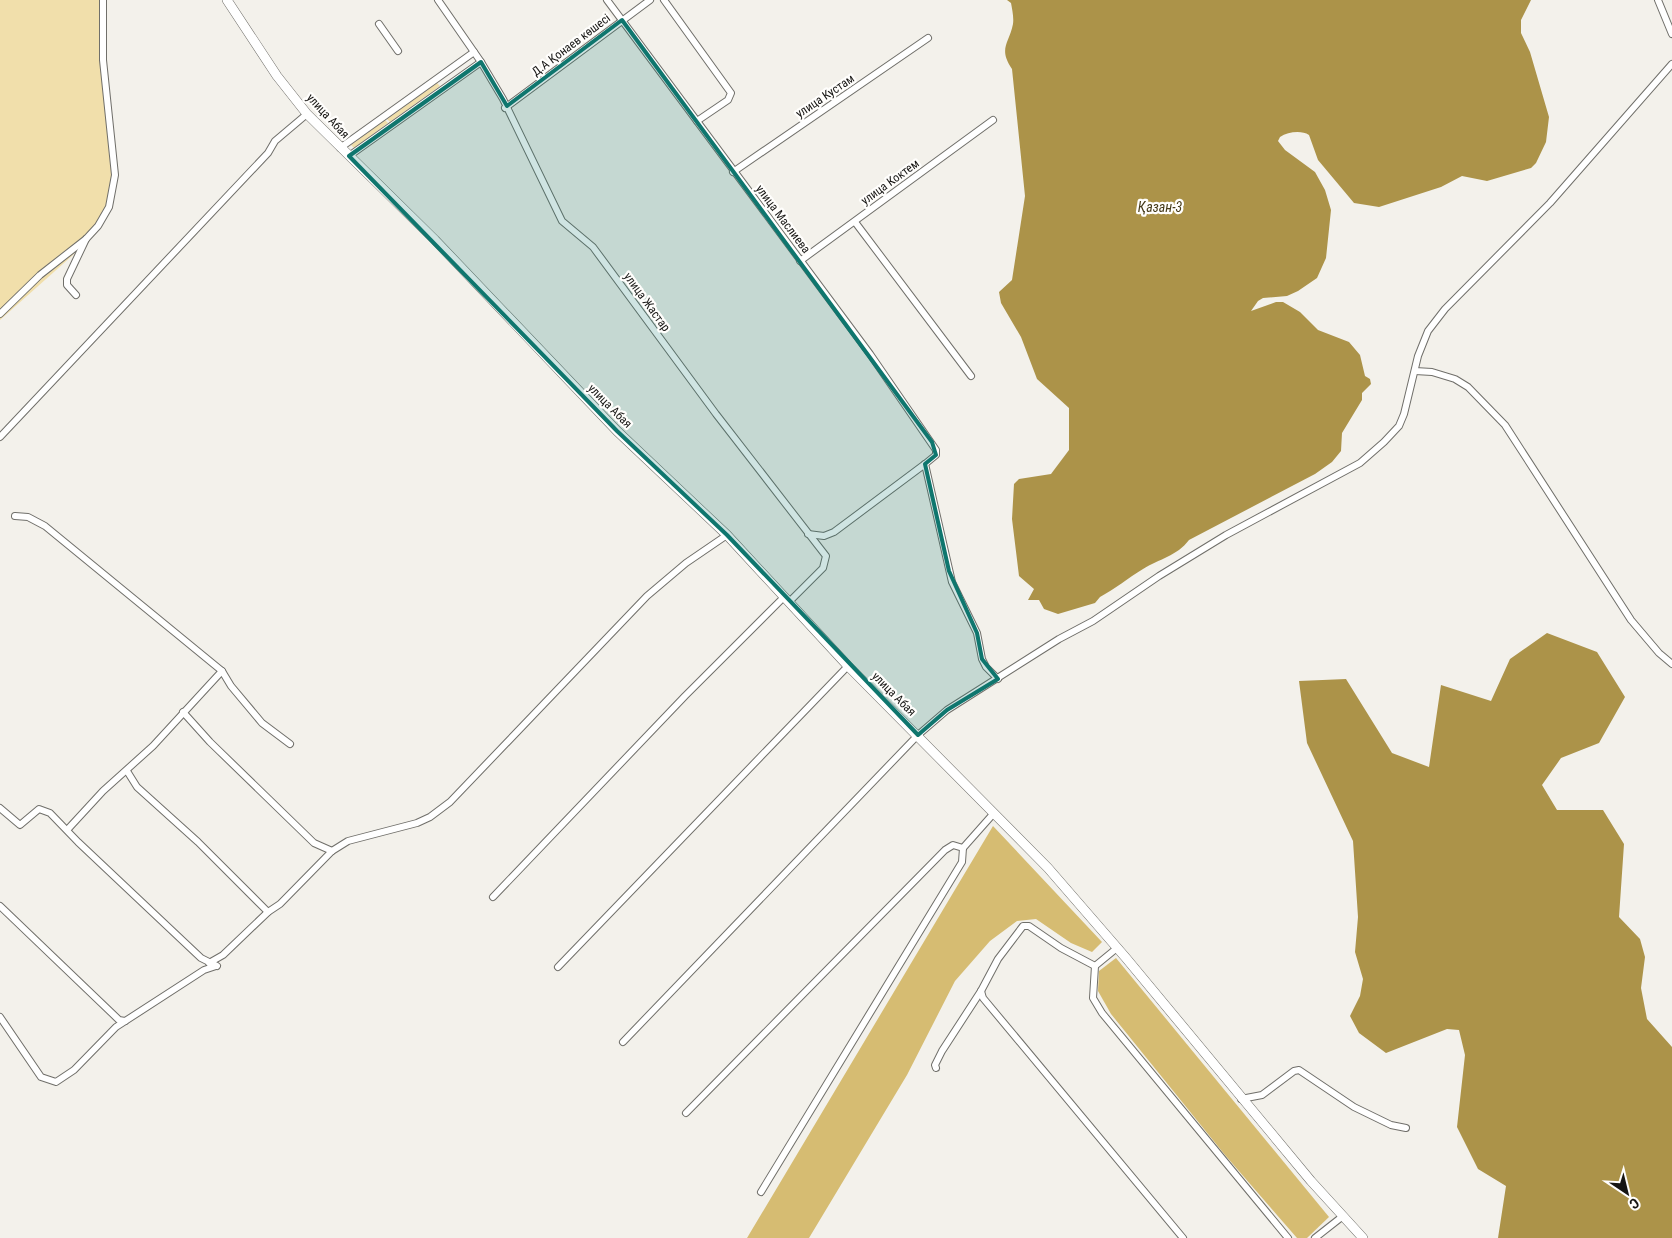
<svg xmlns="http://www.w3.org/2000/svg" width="1672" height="1238" viewBox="0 0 1672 1238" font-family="'Roboto Condensed',sans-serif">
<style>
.green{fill:#f1dfab}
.forest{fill:#d6bc72}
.water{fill:#ac9349}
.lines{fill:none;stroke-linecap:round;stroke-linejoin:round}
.street-casing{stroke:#706f6a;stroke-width:8}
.secondary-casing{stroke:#706f6a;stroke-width:10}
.street{stroke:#fff;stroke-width:6}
.secondary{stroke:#fff;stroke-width:9}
.marked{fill:#0f766e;fill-opacity:0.2;stroke:#0f766e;stroke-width:4;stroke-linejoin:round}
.labels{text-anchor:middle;stroke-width:4.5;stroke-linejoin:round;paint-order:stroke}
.street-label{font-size:12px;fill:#161513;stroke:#fffefc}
.water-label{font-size:14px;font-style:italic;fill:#453a19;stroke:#fffefc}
</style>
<rect width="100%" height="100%" fill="#f3f1eb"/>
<!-- green -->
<g class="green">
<path d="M0,0h102l2,46 10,89 1,36 -6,29 -15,32 -21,23 -73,65z"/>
<path d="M437,83l3,3 -50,36 -3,-3z"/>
<path d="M385,120l3,3 -34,25 -3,-3z"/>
</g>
<!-- forest -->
<g class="forest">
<path d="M993,826l109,116 -10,10 -21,-9 -35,-24 -19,2 -27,20 -35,40 -48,94 -98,163h-62z"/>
<path d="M1116,958l213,259 -22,21h-10l-72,-83 -114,-141 -13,-23 1,-20z"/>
</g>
<!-- water -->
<g class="water">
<path d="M1007,0h524l-10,20v13l9,19 19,65 -3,25 -10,21 -5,5 -44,13 -25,-5 -21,11 -62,20 -25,-4 -36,-43 -9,-25c-8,-5 -21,-3 -29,2l-2,4 7,9 30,22 10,18 6,20 -5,48 -9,20 -19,13 -11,5 -24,2 -5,3 -7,10 25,-9h7l17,10 18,18 31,12 11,13 5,21 5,3 1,5 -9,9v7l-20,33 -1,18 -9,11 -17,12 -126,66c-12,16 -30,19 -46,29 -15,9 -28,20 -43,28l-5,6 -37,11 -14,-5 -5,-9h-11l6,-11 -15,-13 -7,-57 2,-35 5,-5 32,-5 18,-24v-42l-32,-29 -16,-42 -20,-34 -2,-11 13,-12 13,-84 -13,-127c-14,-21 -3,-25 1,-45 1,-7 -1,-15 -2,-21z"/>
<path d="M1547,633l50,19 28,45 -26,46 -38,15 -19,27 15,25h46l21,34 -5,73 21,22 5,18 -4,31 6,31 25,28v191h-174l8,-52 -28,-17 -21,-42 8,-72 -6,-25 -12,-1 -61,24 -27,-20 -9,-17 10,-20 3,-17 -8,-27 3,-35 -5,-76 -46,-98 -8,-62 47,-2 46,74 37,14 12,-82 50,16 19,-42z"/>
</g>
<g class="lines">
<!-- street casing -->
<g class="street-casing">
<g id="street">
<path d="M438,0l43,62 22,37 59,122 31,26 123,167 110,142 -3,12 -34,34"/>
<path d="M607,0l263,354 66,96v5l-11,9 -91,68 -10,4 -16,-2"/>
<path d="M664,0l67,93 -3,7 -31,21"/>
<path d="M1658,0l14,34"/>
<path d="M379,24l19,27"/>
<path d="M505,108l145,-108"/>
<path d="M340,148l134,-96"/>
<path d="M349,156l132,-94"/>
<path d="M733,172l195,-134"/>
<path d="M855,222l116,154"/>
<path d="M800,261l193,-141"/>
<path d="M76,295l-9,-10v-6l19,-40"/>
<path d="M0,314l40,-39 46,-36 12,-13 11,-19 6,-32 -12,-115v-60"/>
<path d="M1415,371l17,1 23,7 13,8 37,38 126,195 28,33 13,11"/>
<path d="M0,437l268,-284 7,-12 32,-27"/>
<path d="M925,464l27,118 25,51 5,26 4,8 12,12"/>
<path d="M15,516l13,1 17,9 177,145 9,15 31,37 28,21"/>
<path d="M183,712l27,30 104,101 18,8"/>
<path d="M127,771l10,16 61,55 70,70"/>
<path d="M0,808l20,17 19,-16 11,4 28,29 123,116 16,8"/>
<path d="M68,829l35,-38 50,-45 69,-75"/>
<path d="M963,848l31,-35"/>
<path d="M493,897l192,-201 99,-99"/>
<path d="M0,906l119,114 6,1"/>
<path d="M1117,948l-22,18 -2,32 9,15 186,225"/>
<path d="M209,963l14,-8 45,-43 12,-8 52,-53 16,-10 69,-18 13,-6 20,-15 197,-206 39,-33 41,-28"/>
<path d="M558,967l290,-301"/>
<path d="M981,991l2,7 200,240"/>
<path d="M0,1017l41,60 15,5 18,-12 42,-43 88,-57 12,-4"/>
<path d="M623,1042l295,-307 29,-25 112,-71 34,-18 66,-45 67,-41 134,-72 24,-21 15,-16 5,-12 14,-58 10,-25 17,-22 105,-106 122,-139"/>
<path d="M936,1068l-1,-3 7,-14 39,-60 17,-32 25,-33h6l32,22 34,18"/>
<path d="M1241,1099l21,-4 32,-24 5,-1 55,37 37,18 15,3"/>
<path d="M686,1113l259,-263 8,-5 10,3 -1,14 -201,330"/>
<path d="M1315,1238l28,-22"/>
</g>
</g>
<!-- secondary casing -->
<g class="secondary-casing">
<path id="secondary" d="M227,0l50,76 30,38 128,126 182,191 110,104 121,131 200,202 78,90 185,223 52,57"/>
</g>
<!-- street -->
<use href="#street" class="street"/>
<!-- secondary -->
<use href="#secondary" class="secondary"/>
</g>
<!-- marked area -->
<path class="marked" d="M622,20l310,422 4,13 -11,9 24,107 28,62 5,26 16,20 -51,31 -29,25 -191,-200 -110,-104 -268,-275 132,-94 26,44z"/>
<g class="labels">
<!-- street labels -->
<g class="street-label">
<text transform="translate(571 45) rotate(-37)" y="4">Д.А Қонаев көшесі</text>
<text transform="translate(825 96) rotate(-34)" y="4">улица Кустам</text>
<text transform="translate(328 116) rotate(47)" y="4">улица Абая</text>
<text transform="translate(890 182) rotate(-36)" y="4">улица Коктем</text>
<text transform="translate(783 219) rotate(53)" y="4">улица Маслиева</text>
<text transform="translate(647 302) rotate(54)" y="4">улица Жастар</text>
<text transform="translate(610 406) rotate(45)" y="4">улица Абая</text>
<text transform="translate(894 694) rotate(45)" y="4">улица Абая</text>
</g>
<!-- water labels -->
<g class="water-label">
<text x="1160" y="212">Қазан-3</text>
</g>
</g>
<!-- north arrow -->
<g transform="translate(1627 1193) rotate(145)" stroke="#fffefc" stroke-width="4" paint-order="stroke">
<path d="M0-4L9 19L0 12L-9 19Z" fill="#161513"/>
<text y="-8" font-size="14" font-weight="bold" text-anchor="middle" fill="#161513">С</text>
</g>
</svg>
